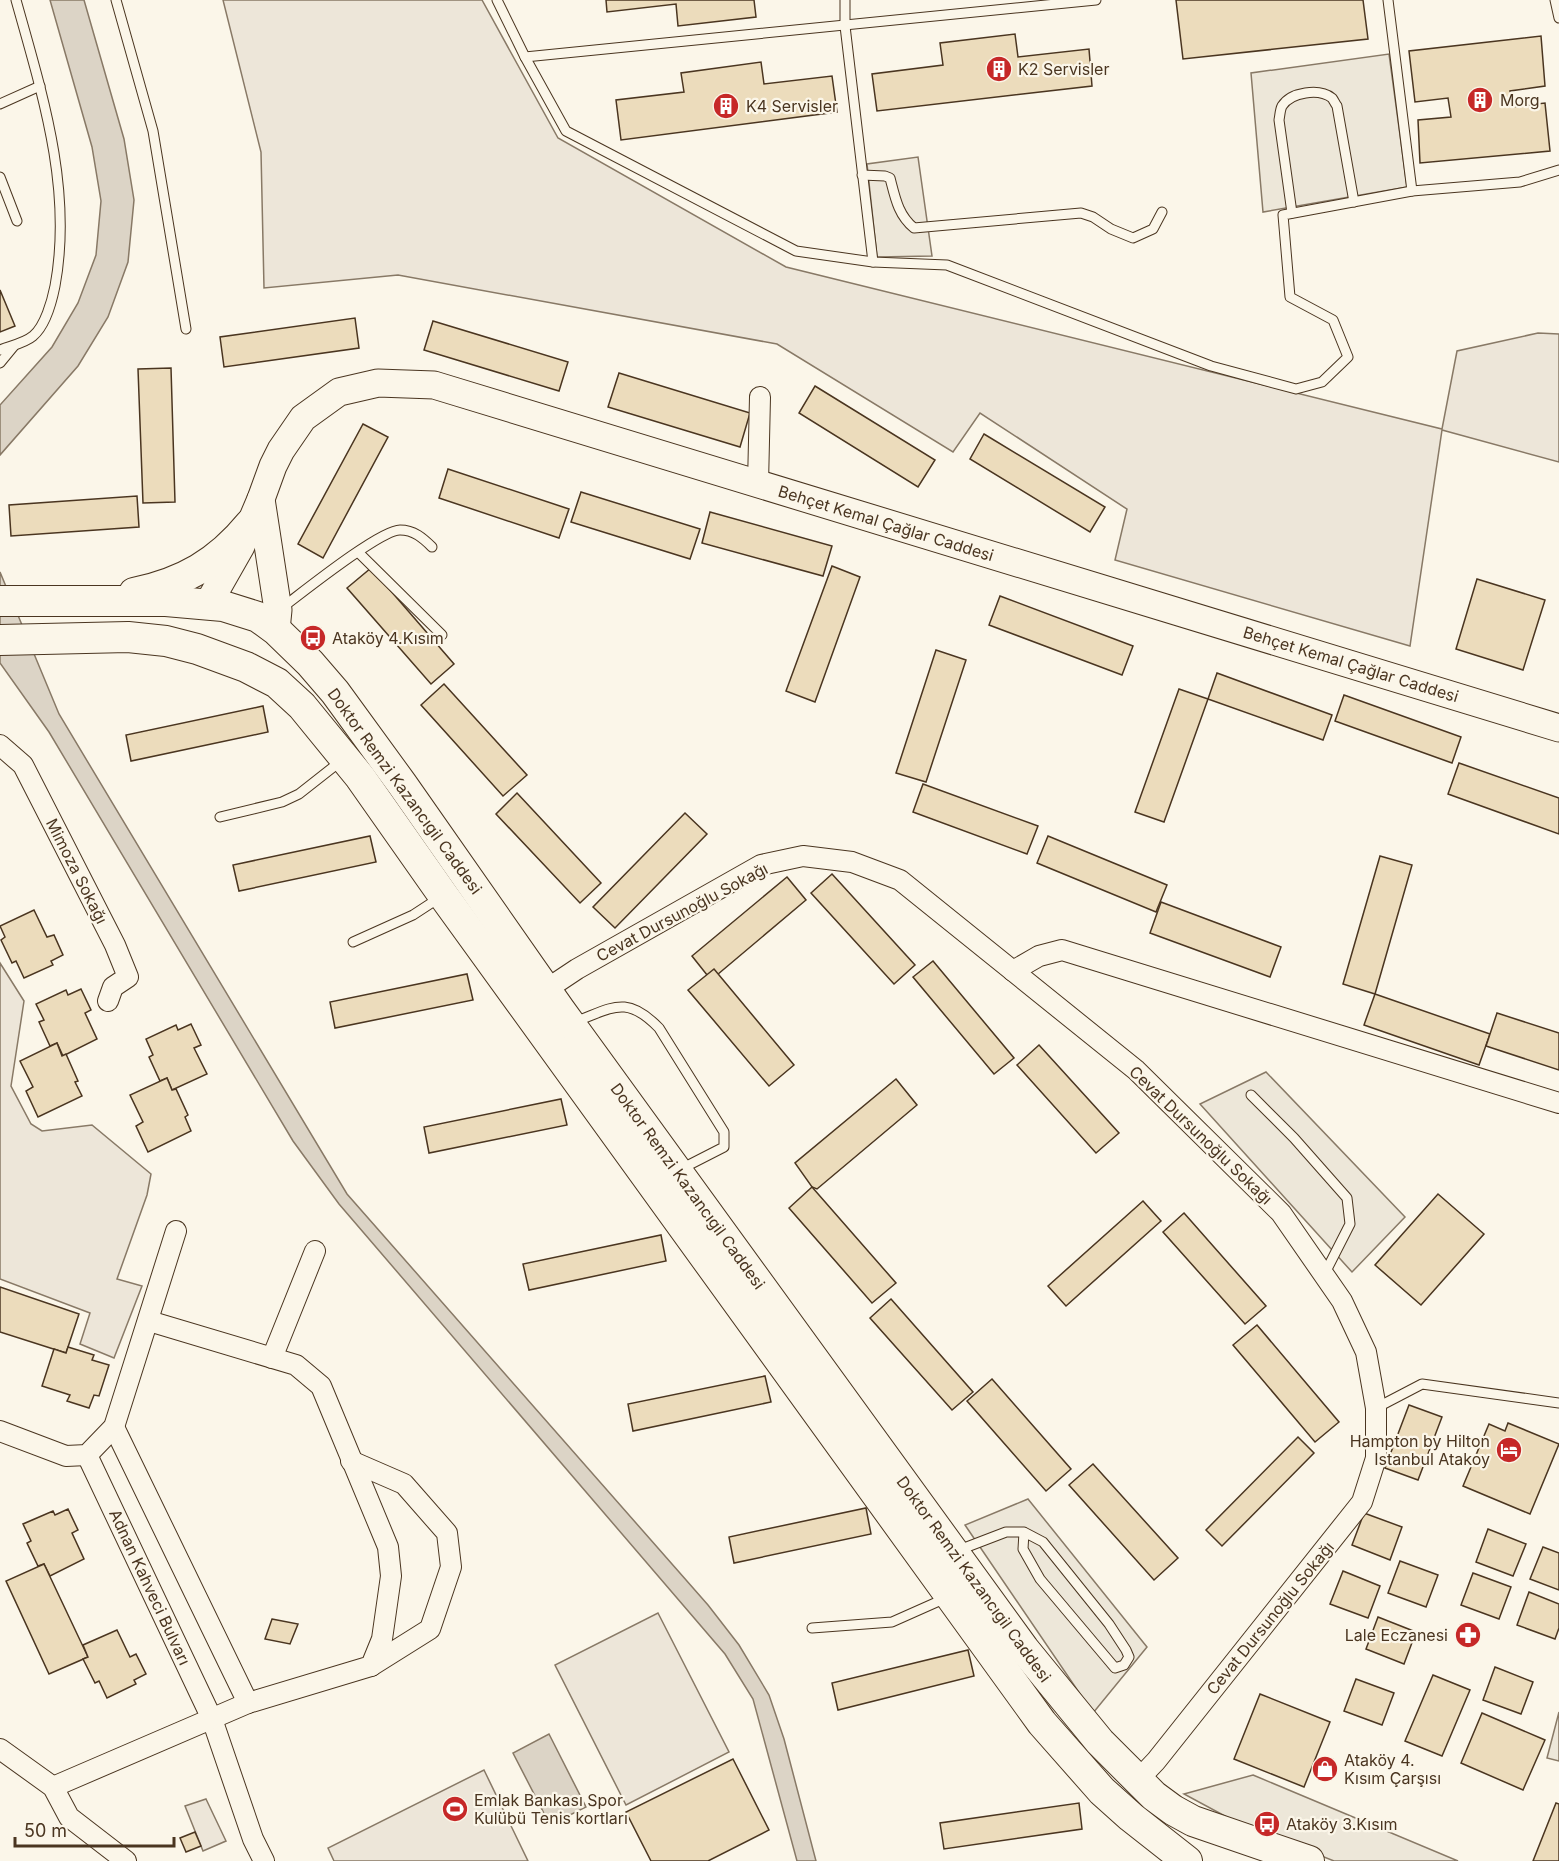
<svg xmlns="http://www.w3.org/2000/svg" width="1559" height="1861" viewBox="0 0 1559 1861" font-family="Inter,sans-serif">
<style>
.green{fill:#ede6d9;stroke:#887966;stroke-width:1.5}
.parking{fill:#ede7d9;stroke:#887966;stroke-width:1.5}
.water{fill:#dcd4c6;stroke:#887966;stroke-width:1.5}
.building{fill:#ecdcbc;stroke:#4a3520;stroke-width:1.5}
.lines{fill:none;stroke-linecap:round;stroke-linejoin:round}
.service-casing{stroke:#4a3520;stroke-width:11}
.minor-casing{stroke:#4a3520;stroke-width:22}
.secondary-casing{stroke:#4a3520;stroke-width:29}
.primary-casing{stroke:#4a3520;stroke-width:32}
.service{stroke:#fbf6e9;stroke-width:9}
.minor{stroke:#fbf6e9;stroke-width:20}
.secondary{stroke:#fbf6e9;stroke-width:27}
.primary{stroke:#fbf6e9;stroke-width:30}
.labels{text-anchor:middle;stroke-width:4.5;stroke-linejoin:round;paint-order:stroke}
.poi-label{font-size:16px;fill:#4a3520;stroke:#fbf6e9;text-anchor:start}
.street-label{font-size:16px;fill:#4a3520;stroke:#fbf6e9}
</style>
<rect width="100%" height="100%" fill="#fbf6e9"/>
<!-- green -->
<g class="green">
<path d="M223,0h259l76,138 228,129 656,162 15,-78 81,-18 21,1v128l-117,-32 -32,216 -295,-86 12,-51 -147,-96 -27,39 -176,-108 -379,-69 -134,13 -3,-136z"/>
<path d="M0,963l24,38 -13,85 20,38 11,7 50,-6 59,49 -4,21 -30,84 25,7 -28,72 -34,-14 10,-31 -90,-34z"/>
<path d="M658,1613l71,139 -103,53 -71,-140z"/>
<path d="M484,1770l44,91h-194l-6,-13z"/>
<path d="M206,1799l20,42 -23,10 -18,-45z"/>
</g>
<!-- parking -->
<g class="parking">
<path d="M1389,54l18,133 -144,25 -12,-139z"/>
<path d="M918,157l14,99 -55,1 -10,-93z"/>
<path d="M1266,1072l139,145 -53,55 -152,-168z"/>
<path d="M1028,1499l119,148 -54,66 -128,-188z"/>
<path d="M1559,1712v49l-12,-3z"/>
<path d="M1253,1775l205,86h-124l-98,-39 -52,-28z"/>
</g>
<!-- water -->
<g class="water">
<path d="M50,0h34l40,139 10,61 -6,62 -20,55 -30,49 -78,89v-50l52,-58 26,-44 18,-48 5,-54 -9,-54z"/>
<path d="M0,572l59,142 288,480 361,411 31,40 30,50 15,44 32,122h-19l-44,-162 -28,-45 -386,-450 -46,-63 -244,-409 -49,-69z"/>
<path d="M549,1734l37,73 -36,18 -37,-72z"/>
</g>
<!-- building -->
<g class="building">
<path d="M606,0h148l2,17 -78,9 -2,-22 -69,8z"/>
<path d="M1176,0h187l5,39 -185,20z"/>
<path d="M1015,34l3,23 71,-8 3,37 -215,25 -5,-37 71,-9 -3,-22z"/>
<path d="M1541,36l4,50 -35,5 2,16 33,-4 5,48 -130,12 -2,-43 33,-3 -3,-19 -33,4 -6,-51z"/>
<path d="M761,62l3,22 68,-8 5,36 -216,28 -5,-40 68,-8 -3,-19z"/>
<path d="M0,290l15,36 -15,6z"/>
<path d="M355,318l4,30 -135,19 -4,-30z"/>
<path d="M433,321l135,41 -9,29 -135,-41z"/>
<path d="M171,368l4,134 -32,1 -5,-134z"/>
<path d="M619,373l131,40 -10,34 -132,-40z"/>
<path d="M815,386l120,74 -17,27 -119,-74z"/>
<path d="M363,424l25,13 -65,121 -25,-14z"/>
<path d="M984,434l121,73 -15,25 -120,-73z"/>
<path d="M448,469l121,40 -10,29 -120,-40z"/>
<path d="M581,492l119,37 -10,30 -119,-37z"/>
<path d="M137,496l2,31 -128,9 -2,-31z"/>
<path d="M710,512l122,34 -9,30 -121,-33z"/>
<path d="M832,566l28,11 -45,125 -29,-11z"/>
<path d="M371,568l83,96 -23,20 -84,-96z"/>
<path d="M1477,579l68,21 -22,70 -67,-21z"/>
<path d="M1000,596l133,50 -11,29 -133,-50z"/>
<path d="M936,650l30,10 -40,122 -30,-9z"/>
<path d="M1217,673l115,42 -9,25 -115,-41z"/>
<path d="M444,684l83,91 -24,21 -82,-91z"/>
<path d="M1179,689l29,10 -44,123 -29,-10z"/>
<path d="M1344,695l117,42 -9,26 -117,-42z"/>
<path d="M263,706l5,26 -137,29 -5,-26z"/>
<path d="M1459,763l100,35v36l-111,-40z"/>
<path d="M923,784l115,42 -11,28 -114,-42z"/>
<path d="M517,793l84,90 -21,20 -84,-89z"/>
<path d="M685,813l22,21 -92,94 -22,-21z"/>
<path d="M370,836l6,26 -137,29 -6,-26z"/>
<path d="M1048,836l119,49 -11,27 -119,-49z"/>
<path d="M1380,856l32,9 -37,129 -32,-10z"/>
<path d="M832,874l83,91 -21,19 -83,-91z"/>
<path d="M787,877l19,23 -95,80 -19,-24z"/>
<path d="M1161,902l120,45 -11,30 -120,-44z"/>
<path d="M34,910l13,27 7,-2 9,20 -12,6 2,4 -29,13 -8,-17 -4,2 -11,-23 4,-3 -5,-11z"/>
<path d="M933,961l81,97 -20,16 -81,-97z"/>
<path d="M714,969l80,96 -25,21 -81,-96z"/>
<path d="M467,974l6,26 -138,28 -5,-26z"/>
<path d="M81,989l10,21 -6,3 12,26 -34,17 -6,-13 -7,3 -11,-24 5,-2 -8,-16 30,-14 2,5z"/>
<path d="M1375,994l115,40 -11,31 -115,-40z"/>
<path d="M1497,1013l62,20v37l-73,-24z"/>
<path d="M191,1024l10,21 -7,3 13,26 -35,16 -5,-12 -7,3 -11,-24 4,-2 -7,-16 30,-14 2,5z"/>
<path d="M57,1043l5,13 4,-2 12,27 -3,1 7,14 -44,21 -12,-26 7,-4 -13,-26z"/>
<path d="M1039,1045l80,88 -23,20 -79,-88z"/>
<path d="M167,1078l5,12 4,-1 12,26 -3,2 6,14 -43,21 -12,-26 7,-4 -13,-27z"/>
<path d="M896,1079l21,26 -100,84 -5,-2 -17,-24z"/>
<path d="M561,1099l6,26 -138,28 -5,-26z"/>
<path d="M812,1187l84,96 -24,20 -83,-95z"/>
<path d="M1438,1194l46,40 -63,71 -46,-40z"/>
<path d="M1143,1201l18,20 -95,85 -18,-20z"/>
<path d="M1184,1213l82,93 -21,18 -82,-92z"/>
<path d="M661,1235l5,26 -137,29 -6,-26z"/>
<path d="M0,1287l79,27 -13,39 -66,-21z"/>
<path d="M891,1299l82,93 -21,18 -82,-92z"/>
<path d="M1257,1325l82,97 -24,20 -82,-97z"/>
<path d="M68,1347l26,8 -2,5 17,5 -10,31 -5,-1 -5,13 -22,-7 3,-6 -28,-9 12,-37 12,4z"/>
<path d="M765,1376l6,26 -138,29 -5,-27z"/>
<path d="M992,1379l79,90 -25,22 -79,-90z"/>
<path d="M1409,1405l33,12 -24,63 -33,-12z"/>
<path d="M1508,1423l51,21 -29,70 -67,-28 26,-62 16,7z"/>
<path d="M1298,1437l16,16 -92,93 -16,-16z"/>
<path d="M1093,1464l85,94 -24,22 -85,-95z"/>
<path d="M866,1508l5,26 -137,29 -5,-26z"/>
<path d="M68,1509l10,21 -6,3 12,26 -34,17 -6,-12 -6,2 -11,-23 4,-2 -8,-17 30,-13 2,4z"/>
<path d="M1364,1513l38,14 -12,33 -38,-15z"/>
<path d="M1488,1529l38,15 -13,32 -37,-14z"/>
<path d="M1543,1547l16,6v37l-29,-11z"/>
<path d="M1400,1561l38,14 -12,32 -38,-14z"/>
<path d="M44,1564l44,93 -39,17 -43,-93z"/>
<path d="M1343,1571l37,15 -12,32 -38,-14z"/>
<path d="M1473,1573l38,14 -12,32 -38,-14z"/>
<path d="M1529,1592l30,12v24l-4,11 -38,-14z"/>
<path d="M1378,1617l38,15 -12,32 -38,-15z"/>
<path d="M272,1619l26,5 -8,20 -25,-5z"/>
<path d="M117,1630l13,27 6,-3 10,20 -12,6 2,4 -29,14 -8,-17 -4,2 -12,-24 5,-2 -5,-12z"/>
<path d="M968,1650l6,26 -136,34 -6,-27z"/>
<path d="M1495,1667l38,15 -12,32 -38,-14z"/>
<path d="M1433,1675l37,15 -28,66 -37,-15z"/>
<path d="M1356,1679l38,14 -12,32 -38,-14z"/>
<path d="M1260,1694l70,28 -26,65 -70,-28z"/>
<path d="M1482,1713l63,27 -22,50 -62,-27z"/>
<path d="M733,1759l36,71 -61,31h-57l-25,-49z"/>
<path d="M1079,1803l3,26 -138,20 -4,-26z"/>
<path d="M1556,1803l3,1v57h-26z"/>
<path d="M195,1832l6,14 -15,6 -6,-14z"/>
</g>
<g class="lines">
<!-- service casing -->
<g class="service-casing">
<g id="service">
<path d="M116,0l37,131 33,198"/>
<path d="M497,0l28,57 41,74 230,120 77,11 74,3 264,101 85,23 26,-7 26,-25 -15,-37 -43,-23 -7,-82 129,-24 108,-9 39,-12"/>
<path d="M845,0v26l28,236"/>
<path d="M1388,0l24,191"/>
<path d="M1555,0l4,18"/>
<path d="M525,57l571,-57"/>
<path d="M0,104l40,-18"/>
<path d="M862,175l23,1 5,2c5,19 8,37 24,50l167,-15 12,4 18,12 22,9 20,-9 9,-17"/>
<path d="M0,177l17,44"/>
<path d="M1292,213l-13,-93c1,-5 1,-10 3,-14 9,-14 37,-18 50,-8 1,1 4,7 5,8l17,96"/>
<path d="M0,350c10,-4 25,-7 33,-14 12,-10 19,-35 22,-50 18,-97 -13,-193 -39,-286"/>
<path d="M0,363l14,-17"/>
<path d="M358,552l84,83"/>
<path d="M283,607c20,-15 97,-77 117,-77 14,0 23,8 32,17"/>
<path d="M220,817l62,-15 17,-8 42,-33"/>
<path d="M353,942l60,-27 26,-17"/>
<path d="M574,1022c39,-14 52,-28 85,6l65,104v15l-45,23"/>
<path d="M1251,1095l43,43 53,60 3,26 -26,51"/>
<path d="M1376,1408l46,-24 137,19"/>
<path d="M959,1550l47,-18h18l19,10 66,82 17,26 3,7 -5,8 -9,3 -75,-89 -17,-30 1,-17"/>
<path d="M812,1628l80,-6 54,-24"/>
</g>
</g>
<!-- minor casing -->
<g class="minor-casing">
<g id="minor">
<path d="M758,484l2,-87"/>
<path d="M0,745l23,20 92,180 13,32 -15,10 -5,14"/>
<path d="M1013,971l26,-15 23,-6 497,153"/>
<path d="M547,989l30,-20 184,-104 42,-9 49,6 48,18 236,190 145,143 61,88 24,51 10,56v50l-14,44 -206,259 -19,20"/>
<path d="M272,1358l43,-107"/>
<path d="M114,1427l134,276"/>
<path d="M0,1431l66,25 21,-1 27,-28 62,-196"/>
<path d="M87,1455l125,264 41,120 11,22"/>
<path d="M351,1461l53,23 43,49 4,34 -21,62 -59,37"/>
<path d="M0,1749l53,38 16,30 57,44"/>
<path d="M53,1787l195,-84 123,-37 11,-27 9,-63 -3,-29 -67,-161 -25,-21 -147,-44"/>
</g>
</g>
<!-- secondary casing -->
<g class="secondary-casing">
<g id="secondary">
<path d="M261,499l17,111 -2,20"/>
<path d="M208,604l33,-58 20,-47 12,-33 8,-16 22,-32 36,-26 39,-9 56,2 1125,343"/>
</g>
</g>
<!-- primary casing -->
<g class="primary-casing">
<g id="primary">
<path d="M134,593c49,-10 84,-30 116,-69"/>
<path d="M0,601h166l57,5 35,11 18,13 34,33 25,29 67,92 158,226 464,639 76,93 54,54 19,14 20,11 116,40"/>
<path d="M0,640l128,-3 38,4 31,8 49,18 31,16 25,23 58,71 83,118 599,828 60,68 29,26 56,44"/>
</g>
</g>
<!-- service -->
<use href="#service" class="service"/>
<!-- minor -->
<use href="#minor" class="minor"/>
<!-- secondary -->
<use href="#secondary" class="secondary"/>
<!-- primary -->
<use href="#primary" class="primary"/>
</g>
<!-- icons -->
<defs>
<g id="building-disc" transform="scale(1.35)"><circle r="9.5" fill="#c62828" stroke="#fbf6e9"/><path d="M-4-6H4V6H1V3H-1V6H-4ZM-2.5-4.3h1.7v1.8h-1.7ZM.8-4.3h1.7v1.8H.8ZM-2.5-1h1.7V.8h-1.7ZM.8-1h1.7V.8H.8Z" fill="#fff"/></g>
<g id="bus-disc" transform="scale(1.35)"><circle r="9.5" fill="#c62828" stroke="#fbf6e9"/><path d="M-5-6H5V4H4V6H2V4H-2V6H-4V4H-5ZM-3.5-4V0h7V-4ZM-3.5 1.2v1.5H-2V1.2ZM2 1.2v1.5H3.5V1.2Z" fill="#fff"/></g>
<g id="hotel-disc" transform="scale(1.35)"><circle r="9.5" fill="#c62828" stroke="#fbf6e9"/><path d="M-6-4.5h1.5V1H6V5H4.5V3h-9V5H-6ZM-4 0a1.8 1.8 0 1 1 3.6 0ZM.5 0V-2.5h3Q6-2.5 6 0Z" fill="#fff"/></g>
<g id="pharmacy-disc" transform="scale(1.35)"><circle r="9.5" fill="#c62828" stroke="#fbf6e9"/><path d="M-2-6h4v4h4v4h-4v4h-4v-4h-4v-4h4Z" fill="#fff"/></g>
<g id="shop-disc" transform="scale(1.35)"><circle r="9.5" fill="#c62828" stroke="#fbf6e9"/><path d="M-5-2.5h2.3a2.7 3.5 0 0 1 5.4 0H5L5.5 6h-11ZM-1.5-2.5h3a1.5 2.3 0 0 0-3 0Z" fill="#fff"/></g>
<g id="stadium-disc" transform="scale(1.35)"><circle r="9.5" fill="#c62828" stroke="#fbf6e9"/><path d="M0-5a6.5 5 0 1 0 0 10a6.5 5 0 1 0 0-10ZM-3.5-1.8h7v3.6h-7Z" fill="#fff"/></g>
</defs>
<g fill-rule="evenodd">
<use href="#building-disc" x="999" y="69"/>
<use href="#building-disc" x="1480" y="100"/>
<use href="#building-disc" x="726" y="106"/>
<use href="#bus-disc" x="313" y="638"/>
<use href="#hotel-disc" x="1509" y="1450"/>
<use href="#pharmacy-disc" x="1468" y="1635"/>
<use href="#shop-disc" x="1325" y="1769"/>
<use href="#stadium-disc" x="455" y="1809"/>
<use href="#bus-disc" x="1267" y="1824"/>
</g>
<g class="labels">
<!-- poi labels -->
<g class="poi-label">
<text x="1018" y="75">K2 Servisler</text>
<text x="1500" y="106">Morg</text>
<text x="746" y="112">K4 Servisler</text>
<text x="332" y="644">Ataköy 4.Kısım</text>
<text x="1490" y="1447" text-anchor="end">Hampton by Hilton<tspan x="1490" dy="18">Istanbul Atakoy</tspan></text>
<text x="1448" y="1641" text-anchor="end">Lale Eczanesi</text>
<text x="1344" y="1766">Ataköy 4.<tspan x="1344" dy="18">Kısım Çarşısı</tspan></text>
<text x="474" y="1806">Emlak Bankası Spor<tspan x="474" dy="18">Kulübü Tenis kortları</tspan></text>
<text x="1286" y="1830">Ataköy 3.Kısım</text>
</g>
<!-- street labels -->
<g class="street-label">
<text transform="translate(886 523) rotate(17)" y="6">Behçet Kemal Çağlar Caddesi</text>
<text transform="translate(1351 664) rotate(17)" y="6">Behçet Kemal Çağlar Caddesi</text>
<text transform="translate(405 791) rotate(54)" y="6">Doktor Remzi Kazancıgil Caddesi</text>
<text transform="translate(77 871) rotate(63)" y="6">Mimoza Sokağı</text>
<text transform="translate(682 912) rotate(-28)" y="6">Cevat Dursunoğlu Sokağı</text>
<text transform="translate(1201 1135) rotate(44)" y="6">Cevat Dursunoğlu Sokağı</text>
<text transform="translate(688 1186) rotate(54)" y="6">Doktor Remzi Kazancıgil Caddesi</text>
<text transform="translate(974 1579) rotate(54)" y="6">Doktor Remzi Kazancıgil Caddesi</text>
<text transform="translate(150 1587) rotate(65)" y="6">Adnan Kahveci Bulvarı</text>
<text transform="translate(1270 1618) rotate(-51)" y="6">Cevat Dursunoğlu Sokağı</text>
</g>
</g>
<!-- scale -->
<path d="M15 1837v9h159v-9" fill="none" stroke="#4a3520" stroke-width="3"/>
<text x="24" y="1837" font-size="18" fill="#4a3520" stroke="#fbf6e9" stroke-width="4.5" paint-order="stroke">50 m</text>
</svg>
